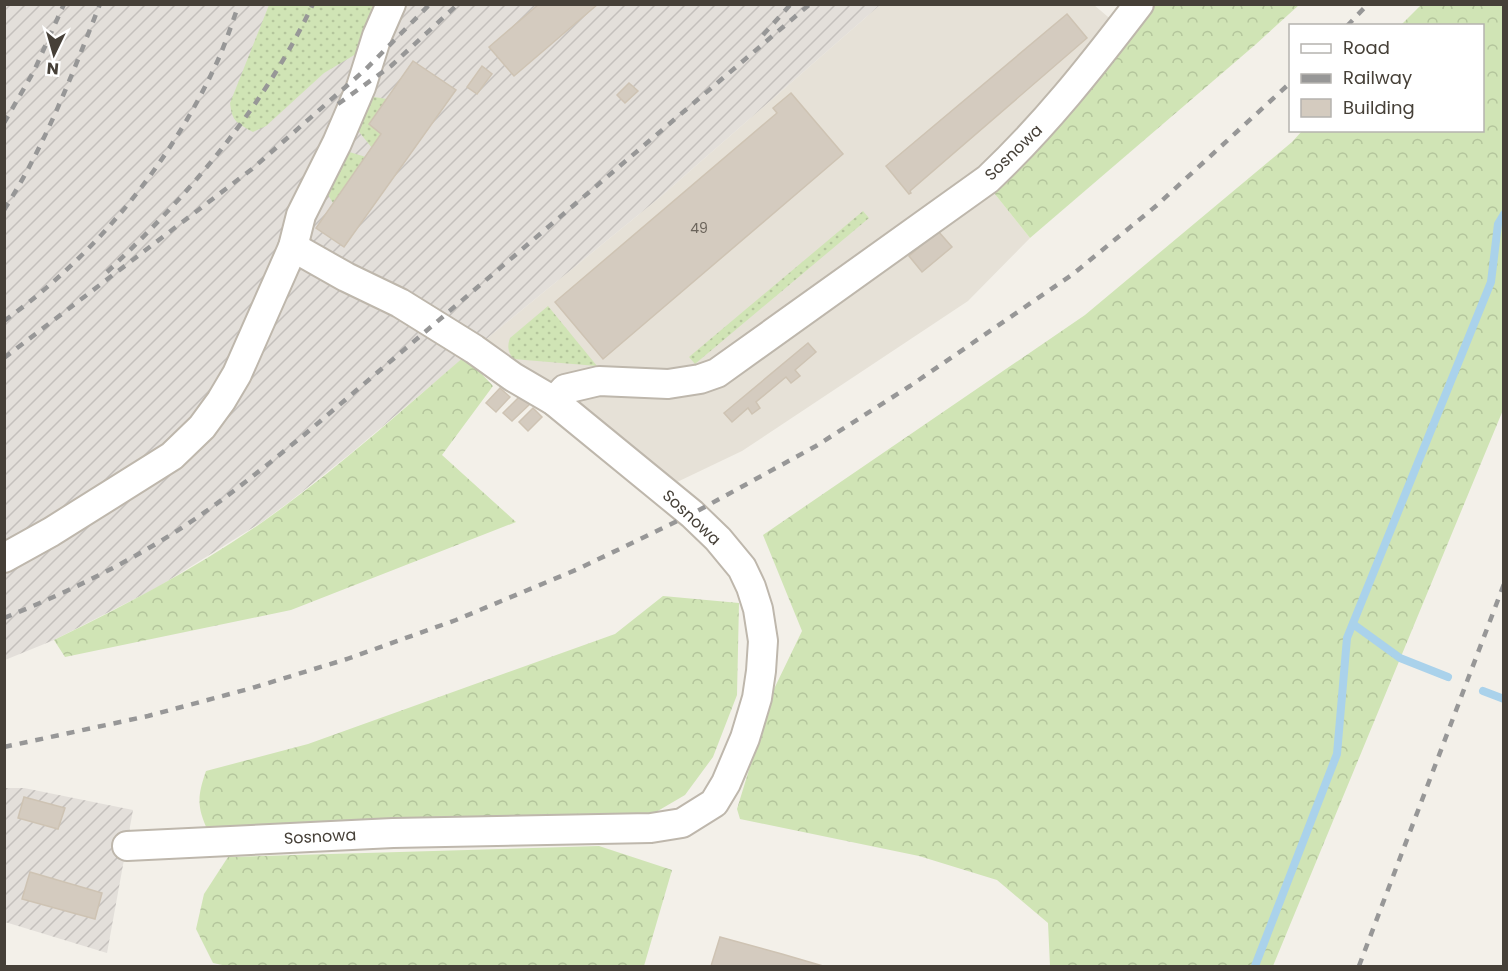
<svg xmlns="http://www.w3.org/2000/svg" width="1508" height="971" viewBox="0 0 1508 971" font-family="Poppins,sans-serif">
<style>
.residential{fill:#e6e1d7}
.industrial{fill:url(#industrial-furrows)}
.grass{fill:url(#grass-dots)}
.forest{fill:url(#forest-crowns)}
.lines{fill:none;stroke-linecap:round;stroke-linejoin:round}
.stream{stroke:#aad2eb;stroke-width:8}
.building{fill:#d4cbbf;stroke:#cec3b3;stroke-width:1.5}
.minor-casing{stroke:#beb7ac;stroke-width:32}
.minor{stroke:#fff;stroke-width:28}
.rail{stroke:#979797;stroke-width:4.5;stroke-dasharray:8 8;stroke-linecap:butt}
.labels{text-anchor:middle;stroke-width:6;stroke-linejoin:round;paint-order:stroke}
.number-label{font-size:14px;fill:#6a635a}
.street-label{font-size:16px;fill:#464038;stroke:#fff}
</style>
<defs>
<pattern id="industrial-furrows" width="10" height="10" patternUnits="userSpaceOnUse" patternTransform="scale(1.5)"><rect width="10" height="10" fill="#e3dfda"/><path d="M-1 1l2-2M0 10L10 0M9 11l2-2" fill="none" stroke="#c4c0bc"/></pattern>
<pattern id="grass-dots" width="8" height="8" patternUnits="userSpaceOnUse" patternTransform="scale(1.5)"><rect width="8" height="8" fill="#d0e4b5"/><path d="M2 2h.1M6 6h.1" fill="none" stroke="#b4c59c" stroke-width="1.8" stroke-linecap="round"/></pattern>
<pattern id="forest-crowns" width="20" height="18" patternUnits="userSpaceOnUse" patternTransform="scale(1.5)"><rect width="20" height="18" fill="#d0e4b5"/><path d="M2 6a3 3 0 1 1 6 0M12 15a3 3 0 1 1 6 0" fill="none" stroke="#b4c59c"/></pattern>
</defs>
<rect width="100%" height="100%" fill="#f3f0e9"/>
<!-- residential -->
<path class="residential" d="M880,5h214l33,28 -137,155 40,50 -62,63 -226,150 -67,32 -195,-139 179,-146z"/>
<!-- industrial -->
<g class="industrial">
<path d="M5,5h875l-221,193 -179,146 -130,110 -62,49 -26,19 -104,65 -104,53 -49,20z"/>
<path d="M4,788h20l109,22 -26,143 -102,-31z"/>
</g>
<!-- grass -->
<g class="grass">
<path d="M269,5h111l-19,46 -37,22 -58,53 -13,6c-16,-9 -21,-10 -23,-29z"/>
<path d="M374,97l13,2 -18,25 12,10 -9,14 -16,-20 12,-27z"/>
<path d="M346,151l20,6 -33,46 -5,-8z"/>
<path d="M863,211l6,7 -174,146 -6,-7z"/>
<path d="M548,306l49,60 -84,-7c-5,-8 -6,-12 -3,-21z"/>
</g>
<!-- forest -->
<g class="forest">
<path d="M1149,5h150l-44,40 -225,193 -40,-50z"/>
<path d="M1421,5h82v405l-230,556h-223l-2,-43 -51,-43 -78,-24 -179,-37 -3,-10 36,-118 29,-60 -39,-96 322,-220 207,-173 10,-11 180,-1v-104l-81,-1z"/>
<path d="M465,356l28,30 -51,69 74,67 -225,88 -226,47 -11,-17c72,-35 144,-73 210,-119 71,-50 136,-109 201,-165z"/>
<path d="M663,596l76,7 -2,92 -24,62 -28,38 -41,24 -436,12c-11,-24 -11,-34 -2,-60l102,-27 307,-110z"/>
<path d="M599,846l73,24 -28,96h-417l-14,-3 -17,-34 8,-35 24,-37z"/>
</g>
<g class="lines">
<!-- stream -->
<g class="stream">
<path d="M1353,624l47,34 48,19"/>
<path d="M1483,691l21,8"/>
<path d="M1255,966l82,-212 10,-116 144,-356 7,-58 6,-10"/>
</g>
</g>
<!-- building -->
<g class="building">
<path d="M539,4h59l-84,72 -25,-29z"/>
<path d="M1067,14l20,24 -177,153 1,2 -2,1 -23,-28z"/>
<path d="M413,61l43,29 -112,157 -28,-19 65,-94 -12,-10z"/>
<path d="M482,66l10,8 -15,20 -10,-7z"/>
<path d="M629,83l9,8 -13,12 -8,-8z"/>
<path d="M791,93l52,61 -240,205 -48,-57 222,-189 -4,-5z"/>
<path d="M938,231l14,16 -30,25 -13,-16z"/>
<path d="M808,343l8,9 -21,18 5,6 -9,7 -5,-6 -30,25 4,6 -8,6 -4,-6 -16,14 -8,-9z"/>
<path d="M500,388l10,9 -14,15 -10,-9z"/>
<path d="M521,395l9,9 -18,17 -9,-8z"/>
<path d="M533,408l9,9 -14,14 -9,-9z"/>
<path d="M24,797l41,11 -7,21 -40,-11z"/>
<path d="M30,872l72,21 -7,26 -73,-20z"/>
<path d="M720,937l62,17 41,12h-112z"/>
</g>
<g class="lines">
<!-- minor casing -->
<g class="minor-casing">
<g id="minor">
<path d="M554,401l11,-12 34,-8 69,3 32,-5 17,-6 271,-194c58,-55 102,-111 151,-175"/>
<path d="M4,558l47,-26 121,-76 30,-29 19,-26 16,-27 56,-127 8,-32 36,-72 24,-56 16,-51 14,-32"/>
<path d="M127,846l266,-13 258,-5 31,-5 32,-20 12,-20 19,-45 12,-40 4,-27 2,-30 -5,-32 -7,-22 -9,-19 -24,-29 -26,-25 -138,-113 -41,-24 -39,-28 -74,-46 -54,-26 -53,-30"/>
</g>
</g>
<!-- minor -->
<use href="#minor" class="minor"/>
<!-- rail -->
<g class="rail">
<path d="M1347,26l21,-22"/>
<path d="M763,35l28,-31"/>
<path d="M338,104l53,-38 67,-62"/>
<path d="M4,123l30,-52 30,-67"/>
<path d="M4,210c41,-64 68,-135 96,-206"/>
<path d="M107,272c83,-78 157,-165 206,-268"/>
<path d="M4,321c92,-66 167,-158 214,-261 8,-18 14,-37 21,-56"/>
<path d="M4,358l248,-189 114,-100 64,-65"/>
<path d="M4,618c67,-27 132,-59 191,-99 38,-26 73,-55 109,-84l506,-431"/>
<path d="M4,747l144,-31 104,-28 95,-29 109,-39 122,-51 114,-55 124,-68 94,-60 163,-112 83,-68 134,-123"/>
<path d="M1359,966l145,-382"/>
</g>
</g>
<g class="labels">
<!-- number labels -->
<g class="number-label">
<text x="699" y="233">49</text>
</g>
<!-- street labels -->
<g class="street-label">
<text transform="translate(1013 152) rotate(-44)" y="6">Sosnowa</text>
<text transform="translate(692 517) rotate(43)" y="6">Sosnowa</text>
<text transform="translate(320 836) rotate(-3)" y="6">Sosnowa</text>
</g>
</g>
<!-- border -->
<rect width="1508" height="971" fill="none" stroke="#464038" stroke-width="12"/>
<!-- legend -->
<rect x="1289" y="24" width="195" height="108" fill="#ffffff" stroke="#b5b3af" stroke-width="1.5"/>
<rect x="1301" y="44" width="30" height="9" fill="#ffffff" stroke="#b5b3af" stroke-width="1.5"/>
<text x="1343" y="54" font-size="18" fill="#464038">Road</text>
<rect x="1301" y="74" width="30" height="9" fill="#979797" stroke="#b5b3af" stroke-width="1.5"/>
<text x="1343" y="84" font-size="18" fill="#464038">Railway</text>
<rect x="1301" y="99" width="30" height="18" fill="#d4cbbf" stroke="#b5b3af" stroke-width="1.5"/>
<text x="1343" y="114" font-size="18" fill="#464038">Building</text>
<!-- north arrow -->
<g transform="translate(54 54) rotate(185)" stroke="#ffffff" stroke-width="4.5" paint-order="stroke">
<path d="M0-4.5L10 22L0 15L-10 22Z" fill="#464038"/>
<text y="-9" font-size="16" font-weight="bold" text-anchor="middle" fill="#464038">N</text>
</g>
</svg>
